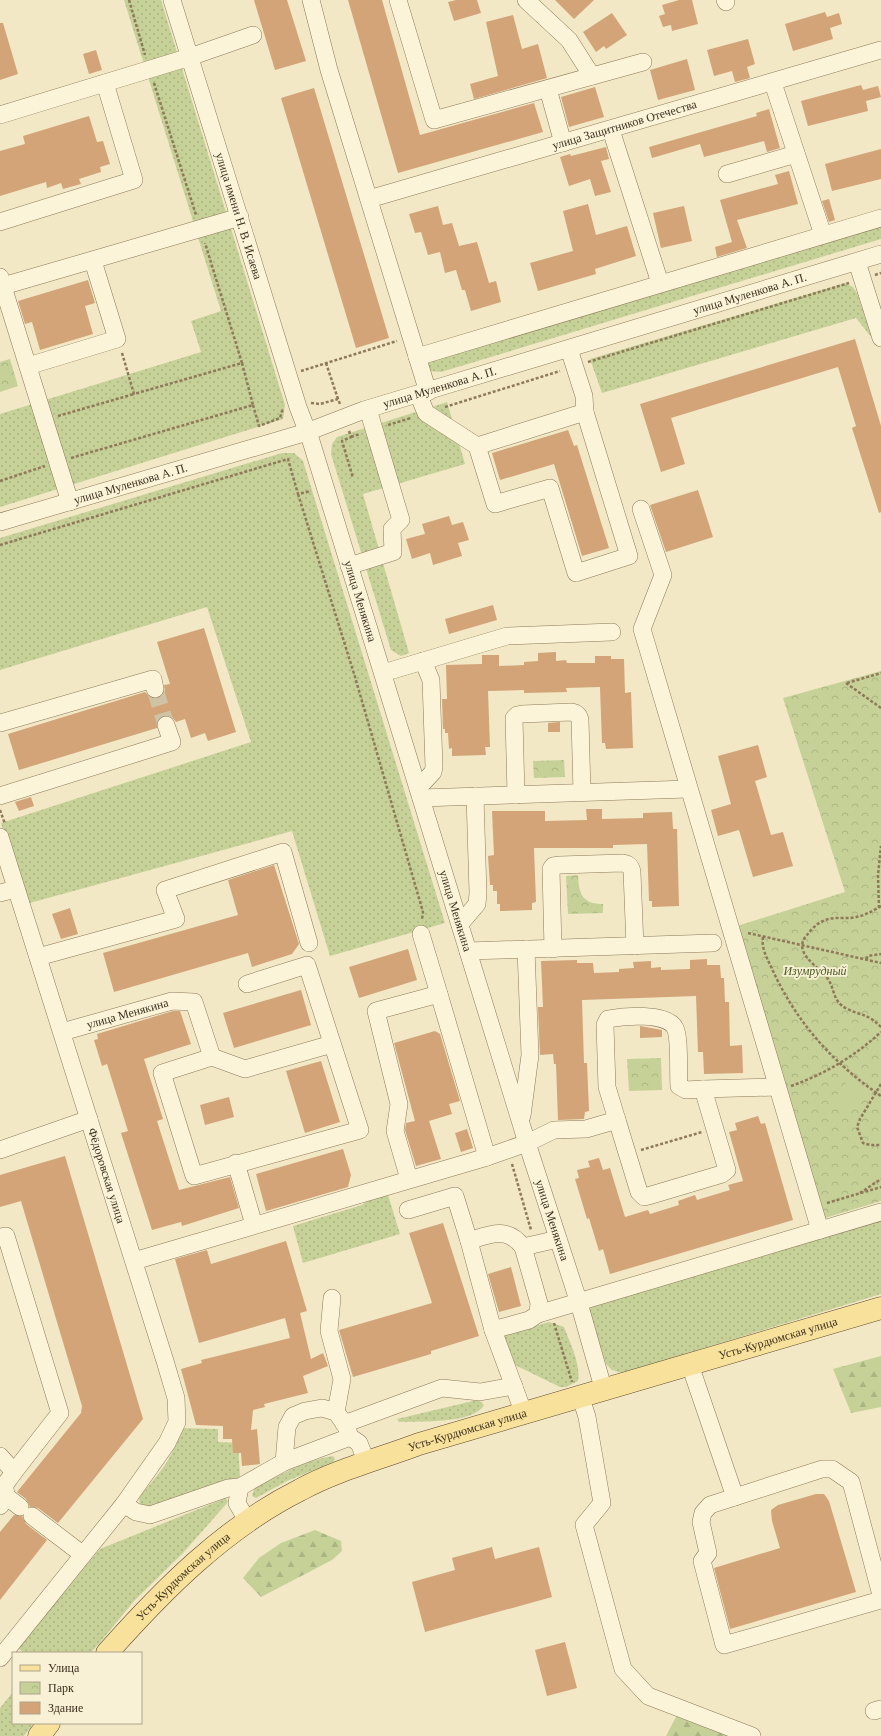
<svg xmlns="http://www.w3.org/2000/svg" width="881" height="1736" viewBox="0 0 881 1736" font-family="'Times New Roman',serif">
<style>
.grass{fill:url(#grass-dots)}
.forest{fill:url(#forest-firs)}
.park{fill:url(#park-crowns)}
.pitch{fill:#c6d198}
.building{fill:#d2a478}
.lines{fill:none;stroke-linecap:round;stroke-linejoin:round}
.minor-tunnel{stroke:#cec3a4;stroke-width:17;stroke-dasharray:17 8;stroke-linecap:butt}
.minor-casing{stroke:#8e7959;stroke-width:18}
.major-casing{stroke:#5c472e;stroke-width:23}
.path{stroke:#8e7959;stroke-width:2.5;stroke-dasharray:3 2;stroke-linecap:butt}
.minor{stroke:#fbf4d9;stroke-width:17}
.major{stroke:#f7e19b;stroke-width:22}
.labels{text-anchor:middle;stroke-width:3.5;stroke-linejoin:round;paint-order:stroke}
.street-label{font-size:12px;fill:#3d301e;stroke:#f8f1d5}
.park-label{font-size:12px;font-style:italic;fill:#495b23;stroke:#f8f1d5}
</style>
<defs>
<pattern id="grass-dots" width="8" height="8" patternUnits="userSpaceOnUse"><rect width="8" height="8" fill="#c6d198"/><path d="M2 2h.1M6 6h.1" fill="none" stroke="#abb483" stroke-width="1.8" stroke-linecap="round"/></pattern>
<pattern id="forest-firs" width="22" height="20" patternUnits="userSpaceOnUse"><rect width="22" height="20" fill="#c6d198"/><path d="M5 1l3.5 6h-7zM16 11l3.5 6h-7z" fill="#abb483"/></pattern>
<pattern id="park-crowns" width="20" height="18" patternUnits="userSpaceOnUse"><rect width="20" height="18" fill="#c6d198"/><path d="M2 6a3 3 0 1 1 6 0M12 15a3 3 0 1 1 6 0" fill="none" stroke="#abb483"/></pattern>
</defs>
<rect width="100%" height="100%" fill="#f2e8c5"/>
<!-- grass -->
<g class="grass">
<path d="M124,0h37l124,405 -2,14 -283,88v-93l201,-62 -10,-31 30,-10z"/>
<path d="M881,222v17l-440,133 -12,-1 -1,-12z"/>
<path d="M845,283l8,4 4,6 15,45 -16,-20 -254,75 -12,-34z"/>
<path d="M447,402l18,62 -102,30 46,159 -8,3 -10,-6 -60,-196 1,-10 5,-7z"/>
<path d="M282,453h12l9,8 142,462 -115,33 -38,-125 -266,73 -25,-81 250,-81 -44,-135 -207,63v-132z"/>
<path d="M388,1195l12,39 -97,29 -10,-37 69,-21 5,-4z"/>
<path d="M881,1216v78l-259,79 -10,-3 -6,-6 -17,-51 2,-6z"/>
<path d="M549,1322l15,5c6,16 17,37 14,54l-12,6h-6l-45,-22 -11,-30z"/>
<path d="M473,1401h7l4,4c-10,19 -65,16 -85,17l-2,-3z"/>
<path d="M180,1428l38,1v13l20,1 2,34 -90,33 -10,-6 -1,-6c18,-23 36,-40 41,-70z"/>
<path d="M333,1456l2,3 -2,3 -46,19 -31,17 -4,-2 2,-7c25,-14 51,-29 79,-33z"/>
<path d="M226,1498l2,4 -45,51 -48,47 -44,53h-67l-6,-5 82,-99z"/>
<path d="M13,1692v31h21l-10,13h-24v-28z"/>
</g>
<!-- forest -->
<g class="forest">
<path d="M881,1356v51l-30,6 -18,-44z"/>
<path d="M315,1530l26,11 1,10 -10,9 -71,37 -18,-19 16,-20 22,-15z"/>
<path d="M678,1713l56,23h-68z"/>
</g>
<!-- park -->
<g class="park">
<path d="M10,359l8,27 -18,6v-30z"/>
<path d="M881,671v530l-56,17 -91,-291 111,-35 -62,-194z"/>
<path d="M564,760l1,17 -31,1 -1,-17z"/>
<path d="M578,875c1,19 4,29 25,29v9l-35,1 -2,-38z"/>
<path d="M661,1058l1,32 -33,1 -2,-32z"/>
</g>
<!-- pitch -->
<path class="pitch" d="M848,1080l14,10 -16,22 -14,-10z"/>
<!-- building -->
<g class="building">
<path d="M254,0h33l19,61 -31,9z"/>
<path d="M348,0h34l38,135 114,-32 9,29 -145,41z"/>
<path d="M456,0h21l4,13 -27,8 -6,-19z"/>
<path d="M555,0h39l-20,19z"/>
<path d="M679,0h13l6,24 -26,7 -1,-6 -8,2 -4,-11 6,-2 -3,-9z"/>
<path d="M825,12l2,5 12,-4 3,11 -12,4 3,11 -40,12 -8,-27z"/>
<path d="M612,13l15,22 -21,14 -2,-3 -8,6 -13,-20z"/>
<path d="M513,15l9,34 16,-5 9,34 -73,21 -4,-15 28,-8 -12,-54z"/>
<path d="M0,23h3l15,51 -18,6z"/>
<path d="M748,39l7,25 -8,3 3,11 -15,4 -3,-11 -18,5 -7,-26z"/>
<path d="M96,50l6,20 -13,4 -6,-20z"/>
<path d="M687,59l8,31 -37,10 -8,-30z"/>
<path d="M861,85l2,5 15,-4 3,11 -15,4 2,10 -60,15 -7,-25z"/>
<path d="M595,87l9,30 -35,10 -8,-30z"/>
<path d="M314,88l75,250 -33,10 -75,-250z"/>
<path d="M769,109l11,39 -13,4 -3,-11 -60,16 -4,-13 -48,14 -3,-11 108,-31 -1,-3z"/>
<path d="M89,116l8,26 6,-1 7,23 -10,3 1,5 -22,7 2,5 -18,5 -2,-6 -14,5 -1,-6 -46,14v-45l25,-7 -2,-8z"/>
<path d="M606,147l3,12 -8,2 10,31 -16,4 -5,-17 -21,7 -9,-29 10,-3 1,2z"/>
<path d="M881,149v30l-49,12 -7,-27z"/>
<path d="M789,171l9,33 -61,16 10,28 -30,9 -2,-10 17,-5 -12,-42 58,-16 -3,-9z"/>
<path d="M829,199l6,21 -6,2 -7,-21z"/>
<path d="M588,204l8,31 31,-9 9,30 -41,13 1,5 -58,17 -8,-28 43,-12 -10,-40z"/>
<path d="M438,206l5,19 9,-2 7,23 18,-4 12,41 7,-2 5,21 -30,9 -6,-21h-3l-6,-20 -11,3 -5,-21 -12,3 -7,-23 -6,1 -6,-19z"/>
<path d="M684,206l8,35 -31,7 -8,-35z"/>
<path d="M88,280l7,23 -10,3 8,28 -53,16 -8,-28 -7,2 -7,-23z"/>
<path d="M855,339l26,87v86l-2,1 -27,-85 4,-2 -18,-59 -167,51 14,46 -24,8 -21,-68z"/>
<path d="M568,430l6,16 3,-1 32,103 -27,8 -28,-92 -54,16 -8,-27z"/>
<path d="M698,490l15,47 -47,15 -16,-47z"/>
<path d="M449,516l3,9 11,-3 6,18 -11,3 4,13 -29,9 -3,-12 -18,6 -6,-20 19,-5 -3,-10z"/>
<path d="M493,605l4,15 -48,14 -4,-15z"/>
<path d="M204,628l32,104 -28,9 -3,-8 -14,5 -6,-19 -9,3 -4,-5 -9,-2 -5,4 -1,9 -138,42 -11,-36 137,-42 7,7 9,-2 4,-5 -1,-7 6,-1 -13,-42z"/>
<path d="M556,652v9l10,-1 1,3h28v-7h16v3h13l1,34 6,-1 2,56 -27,1 -1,-6h-3l-2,-56 -34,1 1,4 -43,1v-3l-36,1 2,56h-5l1,8 -34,1v-8l-3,1 -1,-16h-3v-4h-2l-1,-30h5l-1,-34 36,-1v-9h17v11l25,-1v-3l14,-1v-8z"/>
<path d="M560,722v10h-12v-9z"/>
<path d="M758,745l9,32 -12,4 16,54 12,-3 10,34 -40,11 -14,-47 -21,6 -7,-26 20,-6 -13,-48z"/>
<path d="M31,797l3,9 -15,5 -4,-9z"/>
<path d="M586,809h16v10l41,-1v-5l29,-1 1,17h4l2,77 -27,1v-6h-3l-2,-57 -34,1v3h-79l2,54 -4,1v7l-32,1v-7h-3v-13h-4v-6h-3l-2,-29 6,-1 -2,-44h53v10l42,-1z"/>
<path d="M274,865l25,79 -7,10 -40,13 -4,-14 -134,39 -11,-39 135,-38 -10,-35z"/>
<path d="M70,908l8,26 -17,5 -9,-25z"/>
<path d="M408,949l9,31 -58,18 -10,-31z"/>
<path d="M707,959v6h13l1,13h3l1,24h4l1,44 12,-1 1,28 -39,1 -1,-22h-5l-2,-56 -114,4 2,63h3l2,48 -4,1 -1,7 -26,1 -2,-56h-2l-1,-10 -13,1 -2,-48h5l-2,-46 36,-1v3h16l1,10 25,-1v-3l15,-1 -1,-6 18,-1v7l10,-1v3l29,-1v-9z"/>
<path d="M301,990l10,35 -77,23 -11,-35z"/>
<path d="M173,1011h7l11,33 -47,15 19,60 -6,2 22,69 51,-13 9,31 -57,18 -1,-4 -29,8 -31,-97 7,-2 -21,-67 -5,2 -8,-26 4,-1 -1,-5z"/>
<path d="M640,1026l22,4v7l-22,1z"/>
<path d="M435,1031l5,3 20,67 -11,3 3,10 -23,7 12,38 -25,7 -11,-36 1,-7 9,-2 -21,-78z"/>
<path d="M321,1061l19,61 -35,11 -19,-62z"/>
<path d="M229,1097l5,20 -29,8 -5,-20z"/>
<path d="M758,1116l3,8 4,-1 28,97 -183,54 -7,-25 -4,2 -10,-33 -2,1 -12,-40 4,-1 -2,-8 13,-3 -2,-6 11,-3 4,12 7,-2 15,49 23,-7 2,4 29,-9 -1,-4 17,-6 2,5 33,-10 -2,-5 15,-4 -14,-49 8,-2 -2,-7z"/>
<path d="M467,1129l6,19 -12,4 -6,-19z"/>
<path d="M343,1149l8,26 -3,12 -82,24 -10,-37z"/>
<path d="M65,1156l78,263 -85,104 -20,-15 -8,-1 -4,-8 -9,-7 64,-79 1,-7 -61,-205 -21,6v-32z"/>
<path d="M443,1223l36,113 -48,15v3l-78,23 -14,-47 93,-27 -23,-70z"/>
<path d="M286,1241l21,70 -7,2 11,46 12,-6 5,13 -25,10 5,17 -44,11 1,3 -12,3 -2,20 6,-1 3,35 -18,2 -1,-13h-8l-1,-14h-9v-13l-27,-1 -15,-56 21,-6 -1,-3 89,-22 -5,-20 -86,25 -24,-84 32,-9 4,14z"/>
<path d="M511,1267l10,39 -22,6 -11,-38z"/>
<path d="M816,1494h8l5,7 27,91 -126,37 -16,-61 66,-20 -8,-27 -1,-11 7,-5z"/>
<path d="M14,1515l8,1 4,8 21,16 -47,60v-68z"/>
<path d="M492,1547l3,12 44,-12 13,50 -127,35 -13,-50 43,-12 -3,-12z"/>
<path d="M565,1642l12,46 -30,8 -12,-46z"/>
</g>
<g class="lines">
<!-- minor-tunnel -->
<path class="minor-tunnel" d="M155,689l11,36"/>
<!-- minor casing -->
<g class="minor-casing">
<g id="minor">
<path id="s1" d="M172,0l126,407 13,34 216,702 52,160 25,88"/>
<path d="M311,0l18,70 99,322"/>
<path d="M398,0l36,120 209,-58"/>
<path d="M526,0l43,40 23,36"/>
<path d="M725,0l1,2"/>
<path d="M773,83l50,152"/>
<path d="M548,89l15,54"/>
<path d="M0,115l190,-58 63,-22"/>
<path d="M611,130l49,153"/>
<path d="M727,174l69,-20"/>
<path id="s2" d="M369,199l512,-149"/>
<path d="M0,222l134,-42 -29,-97"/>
<path d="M857,262l24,76"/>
<path d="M0,277l70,225"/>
<path d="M3,286l237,-69"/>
<path d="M569,349l15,47 1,16"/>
<path d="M417,357l464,-139"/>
<path d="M28,366l89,-27 -24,-78"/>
<path d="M418,394l8,19 51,33 18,58 55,-16 26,85 53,-17 -44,-144 -108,34"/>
<path d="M641,509l22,66 -21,54 178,601"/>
<path id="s3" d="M0,522l307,-90 57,-22 517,-156"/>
<path d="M349,566l44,-14 -1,-23 9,-9 -33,-111"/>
<path d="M383,673l124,-37 105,-4"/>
<path d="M0,723l153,-44 2,10"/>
<path d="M418,788l15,-16 1,-5 -3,-87 -8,-19"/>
<path d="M516,795l-2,-77 3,-3 5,-1 49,-2c6,1 8,3 9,8l2,72"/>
<path d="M0,796l172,-54 -6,-17"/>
<path d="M421,798l267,-9"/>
<path id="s4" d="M0,837l165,524 11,37 1,24 -10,21 -43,61 -124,154"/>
<path d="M0,893l16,-4"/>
<path d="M460,924l17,-20 1,-11 -3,-97"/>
<path d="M421,934l18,60"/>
<path d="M553,949l-2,-80 2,-3 7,-1 62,-2c7,1 9,3 10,9l3,74"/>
<path d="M468,951l245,-8"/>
<path d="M38,957l138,-38 -11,-29 118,-38 26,91"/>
<path d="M247,984l60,-19 53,165 -166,46 -32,-103 50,-16 33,12 87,-25"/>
<path id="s5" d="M62,1032l110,-31 22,1 18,55"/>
<path d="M522,1116l8,-61 -4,-106"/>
<path d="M617,1120l22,72 5,5 4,-1 74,-22 5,-4 -24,-81 74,-2"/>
<path d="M0,1150l89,-31"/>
<path d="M236,1163l18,62"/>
<path d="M409,1179l-14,-48 4,-27 -23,-93 63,-17 48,163"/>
<path d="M408,1210l47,-14 14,45 24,89 31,84"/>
<path d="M0,1237l6,-1 54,177 -46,59 -14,-16"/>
<path d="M469,1241c22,-7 38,-15 54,6l35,-8"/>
<path d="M134,1261l353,-104 40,-14 27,-13 32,-1 31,-9 -10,-33 -2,-62 3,-6c15,-3 59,-7 67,9 5,9 3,46 4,58l7,4 17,-1"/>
<path d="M332,1298l-3,33 13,48 -6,33"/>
<path d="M538,1314l343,-102"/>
<path d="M493,1330l36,-10 9,-6 1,-11 -16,-56"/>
<path d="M690,1365l45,132"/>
<path d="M581,1398l6,19 15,86 -18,22 39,144 25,27 104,40"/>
<path d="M344,1424l98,-36 38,4 34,-6"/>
<path d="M284,1462l3,-35 6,-11 12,-5 17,-3 14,4 10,14 4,11 9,6 8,20"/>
<path d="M240,1487l-3,16 11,19"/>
<path d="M7,1497l13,10"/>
<path d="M124,1504l12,8 14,3 78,-27 12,-1 44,-25 66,-25"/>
<path d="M0,1506l7,-9 -3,-11 10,-14"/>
<path d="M32,1516l50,38"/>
<path d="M881,1595l-30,-113 -19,-13h-10l-112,36 -7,8 -2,9 7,31 -6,8 22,84 157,-45"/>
<path d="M874,1711l7,-2"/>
</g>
</g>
<!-- major casing -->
<g class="major-casing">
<g id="major">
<path id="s6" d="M107,1653c56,-63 117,-125 193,-163 37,-20 79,-31 119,-46l462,-136"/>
<path d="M39,1736l10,-13"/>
</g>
</g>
<!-- path -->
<g class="path">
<path d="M129,0l16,55"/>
<path d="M154,83l42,132"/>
<path d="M875,275l6,-2"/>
<path d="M122,353l12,41 108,-31 -37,-120"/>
<path d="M588,362l261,-79"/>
<path d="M326,363l12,36"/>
<path d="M301,371l96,-30"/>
<path d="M311,403l9,1 18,-5 2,5"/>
<path d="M253,405l6,21 21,-8 2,-7 3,-1"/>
<path d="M445,407l115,-36"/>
<path d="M58,416l76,-22"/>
<path d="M388,425l23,-7"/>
<path d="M349,431l2,6 -9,4 11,37"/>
<path d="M351,437l9,-3"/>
<path d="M71,458l182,-53 -11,-42"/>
<path d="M0,481l45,-15"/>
<path d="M298,494l57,183 68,235 -1,7"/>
<path d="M0,545l288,-86 10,35 13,-3"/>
<path d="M846,683l35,25"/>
<path d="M847,683l34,-10"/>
<path d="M0,810l5,14"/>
<path d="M881,906c-10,6 -19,11 -31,12 -9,0 -19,-1 -27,3 -7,3 -12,9 -16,14 -16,18 12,31 21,44 7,10 4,22 19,30 15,7 20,4 34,18"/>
<path d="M879,908l-1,-33 3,-29"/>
<path d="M748,933l133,30"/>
<path d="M763,937c-2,12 5,23 10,34 24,52 61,93 108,125"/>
<path d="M866,959l2,-3 13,-2"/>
<path d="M881,1084l-21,35 -3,8 6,16 7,2h11"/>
<path d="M791,1086c34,-12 64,-30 90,-54"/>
<path d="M641,1150l61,-18"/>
<path d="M512,1164l19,66"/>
<path d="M860,1193l21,-14"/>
<path d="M827,1203l54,-16"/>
<path d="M554,1323l18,59"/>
</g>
<!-- minor -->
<use href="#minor" class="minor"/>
<!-- major -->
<use href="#major" class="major"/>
</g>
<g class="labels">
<!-- street labels -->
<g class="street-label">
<text dy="4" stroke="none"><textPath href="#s2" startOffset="266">улица Защитников Отечества</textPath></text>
<text dy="4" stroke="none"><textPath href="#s1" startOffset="226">улица имени Н. В. Исаева</textPath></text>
<text dy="4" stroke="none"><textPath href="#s3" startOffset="784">улица Муленкова А. П.</textPath></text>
<text dy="4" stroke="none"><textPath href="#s3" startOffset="460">улица Муленкова А. П.</textPath></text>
<text dy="4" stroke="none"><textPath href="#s3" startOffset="136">улица Муленкова А. П.</textPath></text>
<text dy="4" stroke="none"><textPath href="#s1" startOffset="630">улица Менякина</textPath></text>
<text dy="4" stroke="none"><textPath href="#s1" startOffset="954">улица Менякина</textPath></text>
<text dy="4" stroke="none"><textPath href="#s5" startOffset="68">улица Менякина</textPath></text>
<text dy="4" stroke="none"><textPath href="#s4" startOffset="355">Фёдоровская улица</textPath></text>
<text dy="4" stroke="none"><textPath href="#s1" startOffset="1278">улица Менякина</textPath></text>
<text dy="4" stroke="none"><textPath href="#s6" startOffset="756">Усть-Курдюмская улица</textPath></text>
<text dy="4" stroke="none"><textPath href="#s6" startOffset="432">Усть-Курдюмская улица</textPath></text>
<text dy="4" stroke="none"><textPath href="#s6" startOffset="108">Усть-Курдюмская улица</textPath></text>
</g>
<!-- park labels -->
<g class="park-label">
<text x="815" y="975">Изумрудный</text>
</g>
</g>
<!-- legend -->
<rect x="12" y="1652" width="130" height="72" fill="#f8f1d5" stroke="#ada48c"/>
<rect x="20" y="1665" width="20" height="6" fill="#f7e19b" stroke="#ada48c"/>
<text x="48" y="1672" font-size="12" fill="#3d301e">Улица</text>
<rect x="20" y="1682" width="20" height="12" fill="url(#park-crowns)" stroke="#ada48c"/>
<text x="48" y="1692" font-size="12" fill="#3d301e">Парк</text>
<rect x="20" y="1702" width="20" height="12" fill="#d2a478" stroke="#ada48c"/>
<text x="48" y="1712" font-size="12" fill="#3d301e">Здание</text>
</svg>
